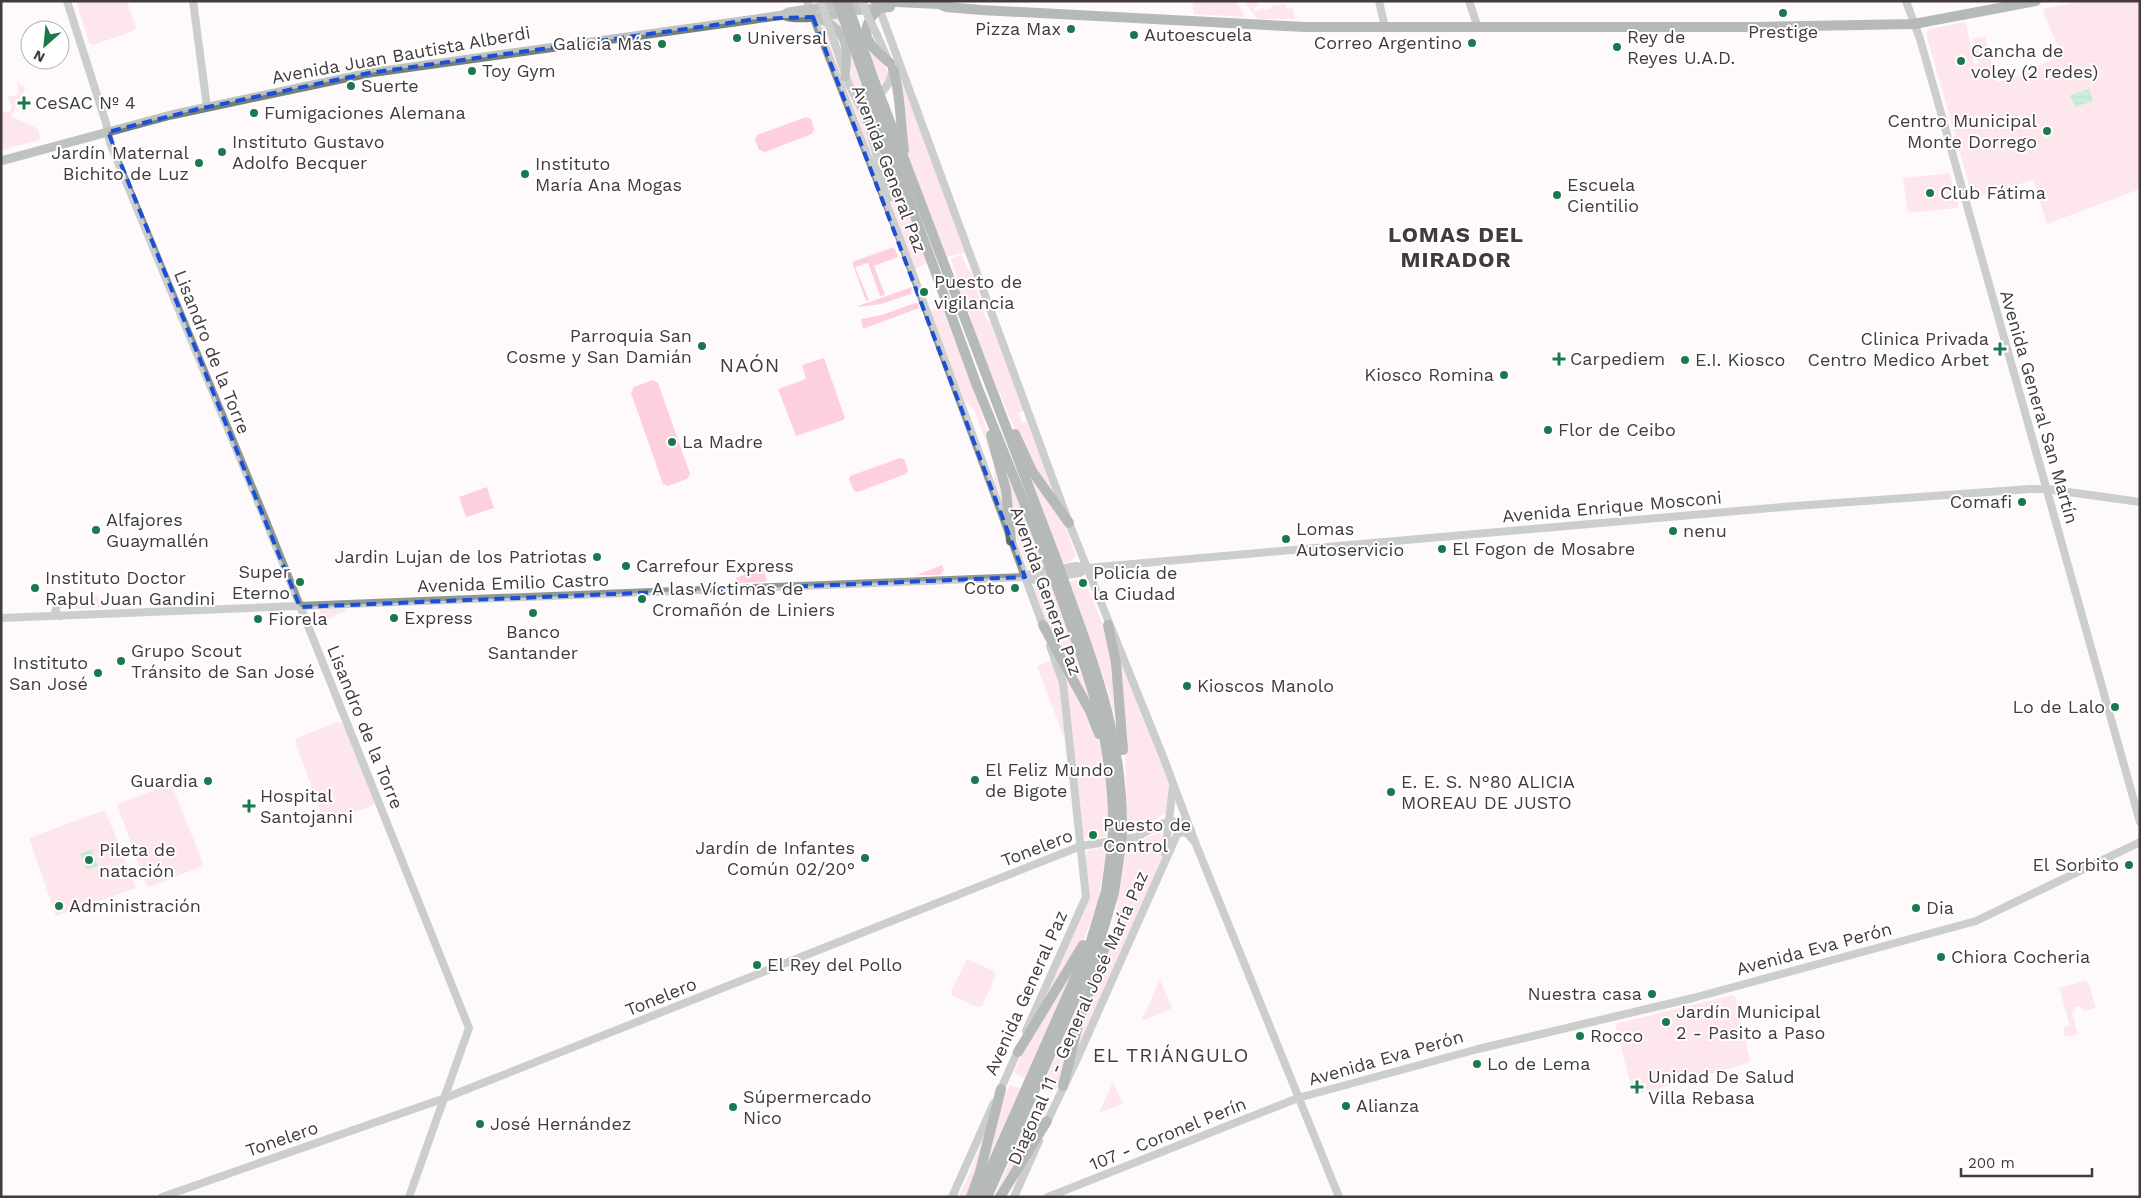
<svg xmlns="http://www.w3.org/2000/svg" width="2141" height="1198" viewBox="0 0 2141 1198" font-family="'Work Sans',sans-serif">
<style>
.green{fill:#fecfdc}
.water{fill:url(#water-rules)}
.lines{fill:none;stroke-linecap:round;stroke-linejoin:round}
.secondary{stroke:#8e9992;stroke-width:8}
.primary{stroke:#748179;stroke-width:9}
.highway{stroke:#5e6e64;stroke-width:10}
.secondary-bridge{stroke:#8e9992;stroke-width:8}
.highway-bridge{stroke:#5e6e64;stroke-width:10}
.marked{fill:none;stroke:#1d4ed8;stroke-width:4;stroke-dasharray:10 6;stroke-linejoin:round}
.poi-dot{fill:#1b774c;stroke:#fff;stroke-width:2}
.labels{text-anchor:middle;stroke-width:4;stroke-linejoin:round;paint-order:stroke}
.poi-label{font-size:18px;fill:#433a3d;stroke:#fff;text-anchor:start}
.street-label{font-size:18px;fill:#433a3d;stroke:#fff}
.quarter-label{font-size:20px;letter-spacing:1px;fill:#433a3d;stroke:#fff}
.district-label{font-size:22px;font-weight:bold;letter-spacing:1px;fill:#433a3d;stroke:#fff}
</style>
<defs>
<pattern id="water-rules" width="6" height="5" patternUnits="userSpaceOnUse" patternTransform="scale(1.25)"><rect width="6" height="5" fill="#8ddfb0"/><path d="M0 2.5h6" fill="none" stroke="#7bc098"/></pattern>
</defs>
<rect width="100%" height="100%" fill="#fefafb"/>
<!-- green -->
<g class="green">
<path d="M76,1h51l9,27 -2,3 -41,14 -4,-2z"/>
<path d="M1192,1h44l9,16 -51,-3z"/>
<path d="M1249,1h7l2,5 -4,2 1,4 8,-4 1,2 8,-2v-2l13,-2 2,5 5,-1 3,11h-37l-12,-15z"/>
<path d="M2082,1h58v188l-93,35 -14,-44 -60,18 -47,-164 3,-5 37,-7 8,42 5,-1 -7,-24 13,-2 12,45 26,-7 38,-21 -19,-45z"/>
<path d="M838,16l30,80 -14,-9 -3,-6 -2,-26 -18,-37z"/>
<path d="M825,25l3,2 19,63 15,28 21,69 -62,-160z"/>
<path d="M865,41c8,9 22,21 23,33 0,5 -4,11 -5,15z"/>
<path d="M900,73l67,179 -21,5c-15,-39 -37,-83 -42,-123 -3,-21 1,-41 -4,-61z"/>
<path d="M17,82l7,4 1,3 -14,27 27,13 2,8 -1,3 -38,10v-39l8,1 3,-5 -4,-10 11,-3z"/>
<path d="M806,117l5,2 3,10 -2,5 -47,18 -6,-2 -4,-10 2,-5z"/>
<path d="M872,131l20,37 35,95 -15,8 -13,-37z"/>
<path d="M1950,173l9,35 -51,5 -5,-35z"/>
<path d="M894,247l4,10 -24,9 11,29 -5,1 -12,-33 -13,4 14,33 -3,1 -14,-39z"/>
<path d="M962,255l5,13 4,4 8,25 4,7c-2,7 3,15 8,20l33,87 -6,2 4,10 6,-2 29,79 -33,-50 -32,-74 -19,-48 -5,-20 -13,-30 2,-1 -6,-18z"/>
<path d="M912,287l-1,7 -30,10 -22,3 -1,-1z"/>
<path d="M915,303l3,1 1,4 -56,21 -2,-10 21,-4z"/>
<path d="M943,306c26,70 53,137 62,212l-11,-33v-21l-20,-55 -10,-9 -34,-89z"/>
<path d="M824,358l21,60 -2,2 -47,16 -18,-47 28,-10 -4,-14z"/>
<path d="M653,380l5,3 32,91 -3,5 -19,7 -5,-2 -32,-91 3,-6z"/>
<path d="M1019,449l45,74 12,33 -6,6 -8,1z"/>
<path d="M900,458l4,1 4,11 -2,4 -48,18 -4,-1 -5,-12 1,-3z"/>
<path d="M1001,458l44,107 -18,2 -13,-36z"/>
<path d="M487,487l7,21 -28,9 -7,-20z"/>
<path d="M942,565l2,5 -4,5h-23z"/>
<path d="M762,567l5,13 -2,2 -27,1 -2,-5z"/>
<path d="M1084,579l25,60 9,89 -10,-38 -39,-109z"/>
<path d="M1051,584l20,54 25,82 -47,-88 -16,-45 3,-2z"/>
<path d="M97,595l6,12 -28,2 -1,-1 -1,-4 3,-3z"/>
<path d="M319,609h26l1,2 -23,10z"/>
<path d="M1118,654l53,130 -3,28 -22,13 -19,7 -2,-95z"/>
<path d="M1052,660l7,18 6,62 -28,-74z"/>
<path d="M1059,662c12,21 27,42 35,64 12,34 18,73 14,110l-22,3 -5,-7z"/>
<path d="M337,722l6,2 32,78 -3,4 -44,16 -4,-2 -29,-78 2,-4z"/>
<path d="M168,785l4,1 31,77 -3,4 -50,20 -4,-2 -29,-81z"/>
<path d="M105,810l31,78 -80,28 -27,-78z"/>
<path d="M1161,831l2,4 -2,26 -84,189 11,-51 25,-67 14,-88 14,-3z"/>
<path d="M1107,847l-8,50 -14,40 -47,74 50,-111 -2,-47 3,-3z"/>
<path d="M967,959l27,12 2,4 -14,31 -5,1 -24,-11 -2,-4z"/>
<path d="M1076,964l-51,114 -11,-6 10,-22z"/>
<path d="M1160,980l12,28 -30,13v-2z"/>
<path d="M2085,981l4,3 7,24 -11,3 -3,-2 -2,-3 -6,1 1,5 -3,1 6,21 -13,3 -2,-9 7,-2 -11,-38z"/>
<path d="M1733,995l2,1 15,65 -2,2 -112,32 -3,-1 -18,-70z"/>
<path d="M1082,997c-4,17 -18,91 -30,96l-10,-5z"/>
<path d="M1113,1082l10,22 -22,8 -1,-1z"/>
<path d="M1010,1085l12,4 -38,84 17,-72z"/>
<path d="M1037,1098l10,6c4,13 -40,78 -49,93h-4z"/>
<path d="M989,1120l-20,77h-10l13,-30z"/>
</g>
<!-- water -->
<g class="water">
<path d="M2089,89l4,12 -18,6 -5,-12z"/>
<path d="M91,849l7,17 -11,4 -7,-16z"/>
</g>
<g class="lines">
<!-- secondary -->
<g class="secondary">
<path d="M67,1l39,122 4,20 156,378 203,507 -60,169"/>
<path d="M193,1l14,106"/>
<path d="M807,1l91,233 146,394"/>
<path d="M1379,1l6,27"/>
<path d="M1469,1l9,27"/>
<path d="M1906,1l14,38 21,74 199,709"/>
<path d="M878,5l191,518 95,236 31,83"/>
<path d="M877,35l11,25"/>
<path d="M834,41l15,44 18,35 21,79"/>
<path d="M851,88c7,9 18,11 28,8l10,-13 4,-13"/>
<path d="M1064,568l12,-2 11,2 708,-62 235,-17h17l93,13"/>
<path d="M1066,575l14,-2 7,-5"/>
<path d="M1025,577l7,-4 15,-3"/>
<path d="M57,606l-2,6 5,4"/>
<path d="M1,618l1024,-41 9,3 15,-2"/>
<path d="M1168,823l20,11 7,8 144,355"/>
<path d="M1165,854l8,-68"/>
<path d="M1026,1031l60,-134 -23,-214 -13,-37"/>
<path d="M999,1093l20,-45"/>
<path d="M1045,1126l32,-67 98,-220 3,-6 8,-1"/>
<path d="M162,1197l283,-99 636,-252 56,-9 23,-13 11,-3 11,1 9,8"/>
<path d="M952,1197l42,-94"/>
<path d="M1014,1197l25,-56"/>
<path d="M1048,1197l250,-99 180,-49 215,-51 283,-77 164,-79"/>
</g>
<!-- primary -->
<g class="primary">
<path d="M783,15c21,9 71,-6 96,-7"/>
<path d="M822,20c27,11 26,32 23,57"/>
<path d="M1,161l170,-46 198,-42 380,-53 34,-5 5,-3 76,-11"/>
</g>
<!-- highway -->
<g class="highway">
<path d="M875,1l64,3 7,3 35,3 324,17h451l158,-3 122,-23"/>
<path d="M854,23l21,60"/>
<path d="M846,25l22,62"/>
<path d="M890,63c-22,-19 -35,-30 -11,-55l11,-1"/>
<path d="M893,69c8,24 7,55 11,81"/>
<path d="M884,106l171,450"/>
<path d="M876,109l101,277 69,171"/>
<path d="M867,120l18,31"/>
<path d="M1015,434l17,37 37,52"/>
<path d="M991,435l15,55 5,51"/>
<path d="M1067,590c31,85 56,151 55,242"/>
<path d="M1059,592c29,80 56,153 54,240"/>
<path d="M1043,625l47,86 9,23"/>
<path d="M1108,625l8,38 7,87"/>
<path d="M1018,1052l65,-107"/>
<path d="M1063,1086l17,-69 26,-73"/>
<path d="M971,1197l9,-25 21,-83"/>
<path d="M978,1197l112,-253 16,-53 6,-45"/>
<path d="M987,1197l111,-250 16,-54 7,-48"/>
<path d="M1000,1197l47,-76"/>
</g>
<!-- secondary-bridge -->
<g class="secondary-bridge">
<path d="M821,1l13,40"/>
<path d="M861,1l16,34"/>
</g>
<!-- highway-bridge -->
<g class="highway-bridge">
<path d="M837,1l9,24"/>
<path d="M846,1l8,22"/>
<path d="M875,83l9,23"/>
<path d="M868,87l8,22"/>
<path d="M1055,556l12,34"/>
<path d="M1046,557l13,35"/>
<path d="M1121,845l1,-13"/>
<path d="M1112,846l1,-14"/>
</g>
</g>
<!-- marked area -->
<path d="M0 0H2141V1198H0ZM813,17l212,560 -725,30 -192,-475 90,-23 171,-36 388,-54z" fill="#fefafb" fill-opacity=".55" fill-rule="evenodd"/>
<path class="marked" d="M813,17l212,560 -725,30 -192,-475 90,-23 171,-36 388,-54z"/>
<!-- markers -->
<g class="poi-dot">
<circle cx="1783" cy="13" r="5"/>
<circle cx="1071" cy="29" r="5"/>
<circle cx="1134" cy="35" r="5"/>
<circle cx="737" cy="38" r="5"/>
<circle cx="1472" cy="43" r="5"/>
<circle cx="662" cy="44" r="5"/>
<circle cx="1617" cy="47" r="5"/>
<circle cx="1961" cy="61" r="5"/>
<circle cx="472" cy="71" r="5"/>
<circle cx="351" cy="86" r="5"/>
<path d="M21.5 95.5h5v5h5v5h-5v5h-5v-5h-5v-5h5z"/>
<circle cx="254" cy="113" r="5"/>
<circle cx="2047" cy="131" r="5"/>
<circle cx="222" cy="152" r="5"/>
<circle cx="199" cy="163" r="5"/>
<circle cx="525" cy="174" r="5"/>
<circle cx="1930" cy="193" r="5"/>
<circle cx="1557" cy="195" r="5"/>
<circle cx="924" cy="292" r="5"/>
<circle cx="702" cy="346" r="5"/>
<path d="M1997.5 341.5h5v5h5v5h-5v5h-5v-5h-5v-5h5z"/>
<path d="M1556.5 351.5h5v5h5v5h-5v5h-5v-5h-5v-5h5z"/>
<circle cx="1685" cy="360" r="5"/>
<circle cx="1504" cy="375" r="5"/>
<circle cx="1548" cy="430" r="5"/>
<circle cx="672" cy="442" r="5"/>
<circle cx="2022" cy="502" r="5"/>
<circle cx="96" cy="530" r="5"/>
<circle cx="1673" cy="531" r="5"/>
<circle cx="1286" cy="539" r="5"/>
<circle cx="1442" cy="549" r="5"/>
<circle cx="597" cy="557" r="5"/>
<circle cx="626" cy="566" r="5"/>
<circle cx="300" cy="582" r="5"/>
<circle cx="1083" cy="583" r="5"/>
<circle cx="35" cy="588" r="5"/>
<circle cx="1015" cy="588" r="5"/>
<circle cx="642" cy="599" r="5"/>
<circle cx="533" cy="613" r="5"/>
<circle cx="394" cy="618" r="5"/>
<circle cx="258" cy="619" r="5"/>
<circle cx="121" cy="661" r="5"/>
<circle cx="98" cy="673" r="5"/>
<circle cx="1187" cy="686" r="5"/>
<circle cx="2115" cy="707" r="5"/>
<circle cx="975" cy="780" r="5"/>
<circle cx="208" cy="781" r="5"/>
<circle cx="1391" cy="792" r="5"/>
<path d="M246.5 798.5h5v5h5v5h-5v5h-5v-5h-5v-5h5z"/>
<circle cx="1093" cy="835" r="5"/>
<circle cx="865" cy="858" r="5"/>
<circle cx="89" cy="860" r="5"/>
<circle cx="2129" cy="865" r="5"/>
<circle cx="59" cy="906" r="5"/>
<circle cx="1916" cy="908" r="5"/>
<circle cx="1941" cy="957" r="5"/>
<circle cx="757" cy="965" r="5"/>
<circle cx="1652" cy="994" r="5"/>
<circle cx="1666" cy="1022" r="5"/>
<circle cx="1580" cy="1036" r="5"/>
<circle cx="1477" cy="1064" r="5"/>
<path d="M1634.5 1079.5h5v5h5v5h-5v5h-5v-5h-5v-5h5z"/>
<circle cx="1346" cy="1106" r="5"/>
<circle cx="733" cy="1107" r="5"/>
<circle cx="480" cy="1124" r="5"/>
</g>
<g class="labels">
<!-- poi labels -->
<g class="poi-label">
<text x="1061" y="35" text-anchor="end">Pizza Max</text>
<text x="1783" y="38" text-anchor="middle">Prestige</text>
<text x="1144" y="41">Autoescuela</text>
<text x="1627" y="43">Rey de<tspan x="1627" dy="21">Reyes U.A.D.</tspan></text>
<text x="747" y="44">Universal</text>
<text x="1462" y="49" text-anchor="end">Correo Argentino</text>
<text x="652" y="50" text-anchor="end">Galicia Más</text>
<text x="1971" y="57">Cancha de<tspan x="1971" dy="21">voley (2 redes)</tspan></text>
<text x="482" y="77">Toy Gym</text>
<text x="361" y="92">Suerte</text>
<text x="35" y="109">CeSAC Nº 4</text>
<text x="264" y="119">Fumigaciones Alemana</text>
<text x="2037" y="127" text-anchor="end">Centro Municipal<tspan x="2037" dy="21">Monte Dorrego</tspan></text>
<text x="232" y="148">Instituto Gustavo<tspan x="232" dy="21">Adolfo Becquer</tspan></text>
<text x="189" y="159" text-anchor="end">Jardín Maternal<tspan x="189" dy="21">Bichito de Luz</tspan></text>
<text x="535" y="170">Instituto<tspan x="535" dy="21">María Ana Mogas</tspan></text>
<text x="1567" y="191">Escuela<tspan x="1567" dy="21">Cientilio</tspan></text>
<text x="1940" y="199">Club Fátima</text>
<text x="934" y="288">Puesto de<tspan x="934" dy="21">vigilancia</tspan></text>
<text x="692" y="342" text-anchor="end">Parroquia San<tspan x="692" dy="21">Cosme y San Damián</tspan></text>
<text x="1989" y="345" text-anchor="end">Clinica Privada<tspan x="1989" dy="21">Centro Medico Arbet</tspan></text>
<text x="1570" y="365">Carpediem</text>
<text x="1695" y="366">E.I. Kiosco</text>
<text x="1494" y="381" text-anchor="end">Kiosco Romina</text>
<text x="1558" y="436">Flor de Ceibo</text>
<text x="682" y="448">La Madre</text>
<text x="2012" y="508" text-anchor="end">Comafi</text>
<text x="106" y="526">Alfajores<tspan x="106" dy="21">Guaymallén</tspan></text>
<text x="1296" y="535">Lomas<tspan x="1296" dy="21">Autoservicio</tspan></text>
<text x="1683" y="537">nenu</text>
<text x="1452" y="555">El Fogon de Mosabre</text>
<text x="587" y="563" text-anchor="end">Jardin Lujan de los Patriotas</text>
<text x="636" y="572">Carrefour Express</text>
<text x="290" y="578" text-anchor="end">Super<tspan x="290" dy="21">Eterno</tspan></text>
<text x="1093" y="579">Policía de<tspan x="1093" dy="21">la Ciudad</tspan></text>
<text x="45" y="584">Instituto Doctor<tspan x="45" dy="21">Raþul Juan Gandini</tspan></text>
<text x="1005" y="594" text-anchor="end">Coto</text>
<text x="652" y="595">A las Víctimas de<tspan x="652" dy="21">Cromañón de Liniers</tspan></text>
<text x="404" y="624">Express</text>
<text x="268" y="625">Fiorela</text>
<text x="533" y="638" text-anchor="middle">Banco<tspan x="533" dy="21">Santander</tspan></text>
<text x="131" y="657">Grupo Scout<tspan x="131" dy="21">Tránsito de San José</tspan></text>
<text x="88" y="669" text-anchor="end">Instituto<tspan x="88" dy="21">San José</tspan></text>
<text x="1197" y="692">Kioscos Manolo</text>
<text x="2105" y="713" text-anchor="end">Lo de Lalo</text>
<text x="985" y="776">El Feliz Mundo<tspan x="985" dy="21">de Bigote</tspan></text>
<text x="198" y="787" text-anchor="end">Guardia</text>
<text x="1401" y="788">E. E. S. N°80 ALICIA<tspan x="1401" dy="21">MOREAU DE JUSTO</tspan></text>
<text x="260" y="802">Hospital<tspan x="260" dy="21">Santojanni</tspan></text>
<text x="1103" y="831">Puesto de<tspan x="1103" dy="21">Control</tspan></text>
<text x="855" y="854" text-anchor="end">Jardín de Infantes<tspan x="855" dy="21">Común 02/20°</tspan></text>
<text x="99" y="856">Pileta de<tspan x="99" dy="21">natación</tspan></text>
<text x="2119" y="871" text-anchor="end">El Sorbito</text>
<text x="69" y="912">Administración</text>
<text x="1926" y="914">Dia</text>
<text x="1951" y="963">Chiora Cocheria</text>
<text x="767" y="971">El Rey del Pollo</text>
<text x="1642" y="1000" text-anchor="end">Nuestra casa</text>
<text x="1676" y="1018">Jardín Municipal<tspan x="1676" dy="21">2 - Pasito a Paso</tspan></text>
<text x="1590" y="1042">Rocco</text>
<text x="1487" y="1070">Lo de Lema</text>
<text x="1648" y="1083">Unidad De Salud<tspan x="1648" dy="21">Villa Rebasa</tspan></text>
<text x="743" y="1103">Súpermercado<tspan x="743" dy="21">Nico</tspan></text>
<text x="1356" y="1112">Alianza</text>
<text x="490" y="1130">José Hernández</text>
</g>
<!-- street labels -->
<g class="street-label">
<text transform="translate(401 55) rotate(-10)" y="6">Avenida Juan Bautista Alberdi</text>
<text transform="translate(889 169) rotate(69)" y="6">Avenida General Paz</text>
<text transform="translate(212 352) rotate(68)" y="6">Lisandro de la Torre</text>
<text transform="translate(2039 407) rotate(74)" y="6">Avenida General San Martín</text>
<text transform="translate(1612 507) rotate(-5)" y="6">Avenida Enrique Mosconi</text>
<text transform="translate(513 583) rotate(-2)" y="6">Avenida Emilio Castro</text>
<text transform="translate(1046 591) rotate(70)" y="6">Avenida General Paz</text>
<text transform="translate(365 727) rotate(68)" y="6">Lisandro de la Torre</text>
<text transform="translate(1037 848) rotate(-21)" y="6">Tonelero</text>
<text transform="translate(1814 949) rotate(-15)" y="6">Avenida Eva Perón</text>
<text transform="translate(1026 993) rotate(-66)" y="6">Avenida General Paz</text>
<text transform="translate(661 997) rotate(-22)" y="6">Tonelero</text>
<text transform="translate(1078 1018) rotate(-66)" y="6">Diagonal 11 - General José María Paz</text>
<text transform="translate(1386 1058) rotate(-16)" y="6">Avenida Eva Perón</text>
<text transform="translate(1168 1134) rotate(-22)" y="6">107 - Coronel Perín</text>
<text transform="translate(282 1139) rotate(-19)" y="6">Tonelero</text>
</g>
<!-- quarter labels -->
<g class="quarter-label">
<text x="750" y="372">NAÓN</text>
<text x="1171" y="1062">EL TRIÁNGULO</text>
</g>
<!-- district labels -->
<g class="district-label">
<text x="1456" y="242">LOMAS DEL<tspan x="1456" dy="25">MIRADOR</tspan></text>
</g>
</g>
<!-- border -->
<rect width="2141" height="1198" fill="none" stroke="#433a3d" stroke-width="5"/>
<!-- north arrow -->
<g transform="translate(45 45) rotate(207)"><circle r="24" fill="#ffffff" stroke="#b4b0b1"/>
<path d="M0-4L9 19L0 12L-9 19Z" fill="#1b774c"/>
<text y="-8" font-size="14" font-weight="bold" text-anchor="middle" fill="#433a3d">N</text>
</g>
<!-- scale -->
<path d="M1961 1168v8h131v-8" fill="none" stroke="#433a3d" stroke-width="2.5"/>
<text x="1968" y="1168" font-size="15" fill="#433a3d" stroke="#ffffff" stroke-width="4" paint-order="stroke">200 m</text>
</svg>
